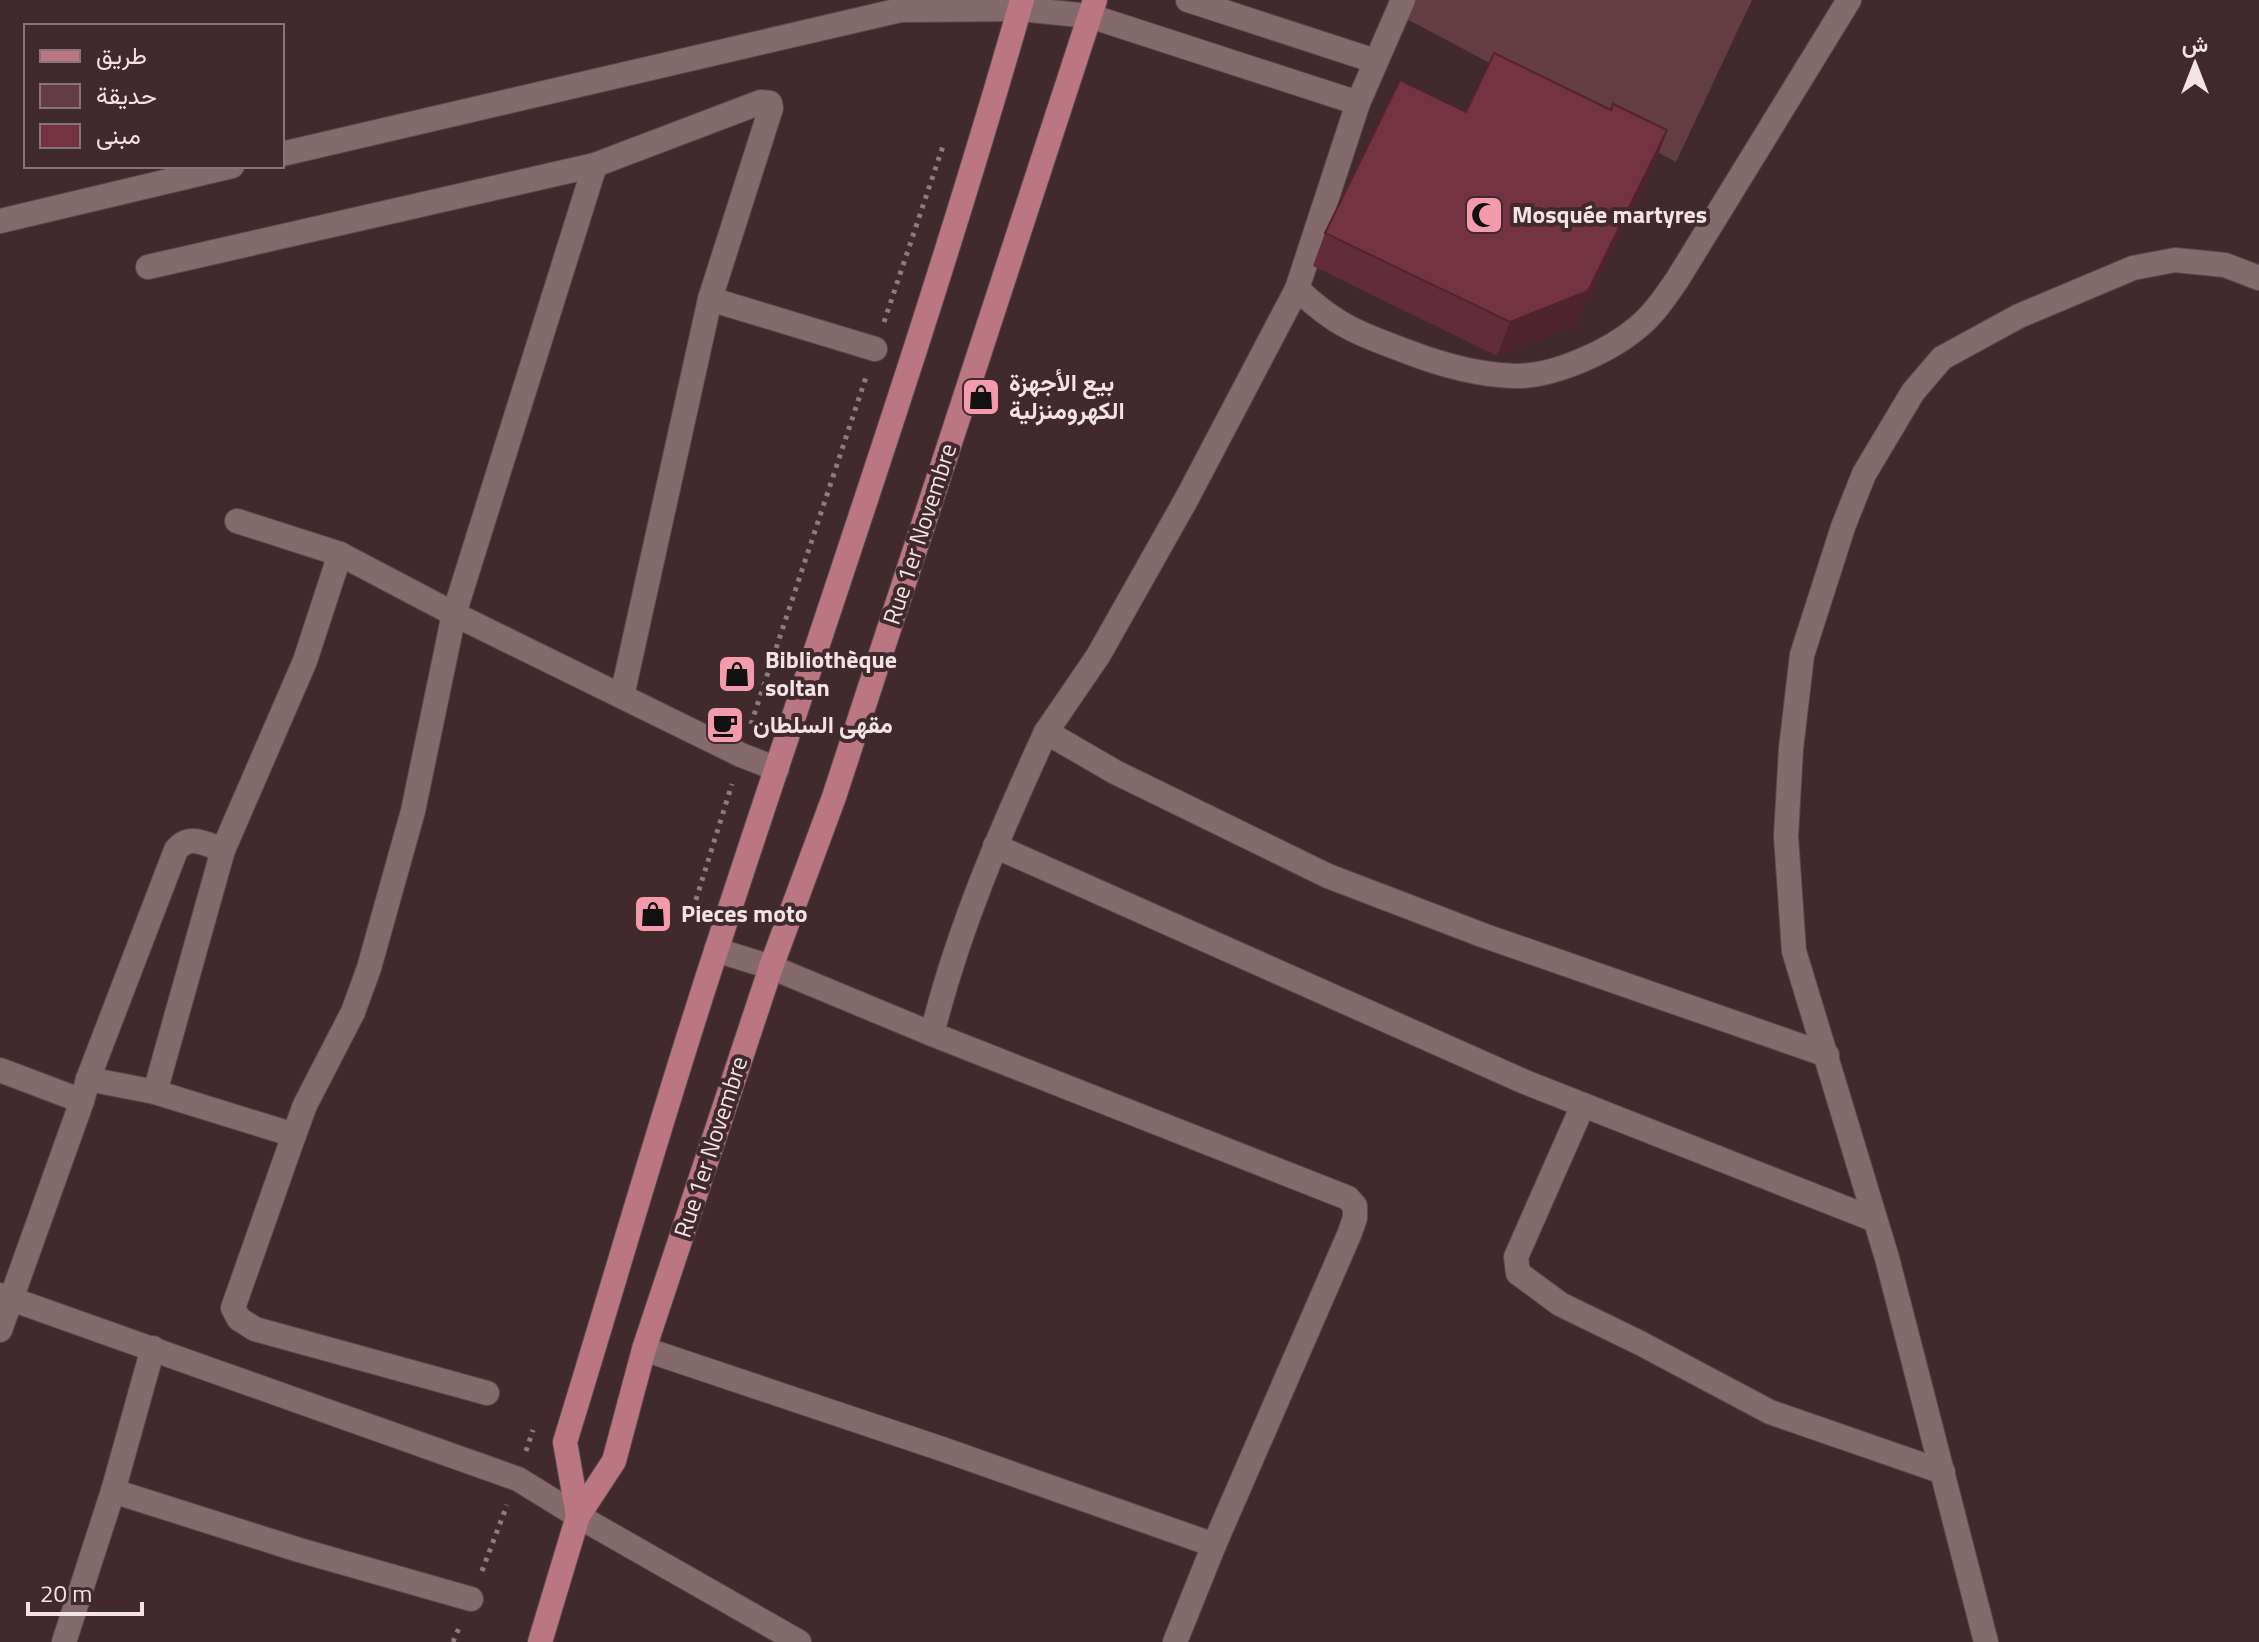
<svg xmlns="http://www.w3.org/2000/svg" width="2259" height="1642" viewBox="0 0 2259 1642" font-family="'Titillium Web',Vazirmatn,sans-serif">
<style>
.green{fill:#643c44}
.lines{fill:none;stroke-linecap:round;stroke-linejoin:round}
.minor-casing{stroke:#5b484c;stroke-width:26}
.major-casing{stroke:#5b484c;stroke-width:26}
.path{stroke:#8e7b7e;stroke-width:5;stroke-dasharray:4 6;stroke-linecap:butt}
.minor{stroke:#84696d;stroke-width:24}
.major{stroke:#bb7684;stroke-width:24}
.wall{fill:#632c3a}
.shaded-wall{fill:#50242f}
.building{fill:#733343;stroke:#50242f;stroke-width:2}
.labels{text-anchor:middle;stroke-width:8;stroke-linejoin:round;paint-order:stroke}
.poi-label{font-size:24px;font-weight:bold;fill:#f3e3e6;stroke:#402a2e;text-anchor:start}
.street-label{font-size:24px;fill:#f3e3e6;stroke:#402a2e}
</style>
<rect width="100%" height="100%" fill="#402a2e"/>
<!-- green -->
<path class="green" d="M1416,0h336l-76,162 -269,-143z"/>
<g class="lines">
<!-- minor casing -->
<g class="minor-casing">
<g id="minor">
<path d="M1188,0l187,61"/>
<path d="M1403,0l-45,103 -61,186 -111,211 -88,156 -52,76 69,40 213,104 157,60 342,119"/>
<path d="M903,10l117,-1 70,7 268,87"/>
<path d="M282,154l614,-143 25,-11"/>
<path d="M0,221l232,-55"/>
<path d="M148,267l447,-102 166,-63 9,1 1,5 -61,191 -88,397"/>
<path d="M1297,289c10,9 21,19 33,27 22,16 52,26 78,36 34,13 69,23 107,24 37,1 94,-24 123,-49 16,-13 27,-30 39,-47l172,-280"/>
<path d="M710,299l165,50"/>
<path d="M237,521l103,33 114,60 287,141 36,14"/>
<path d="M995,846l530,236 350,138"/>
<path d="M716,950l55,17 161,67 416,164 7,8v12l-6,17 -135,310 -39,97"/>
<path d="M932,1034c26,-105 69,-204 114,-302"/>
<path d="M0,1070l82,31 6,-22 88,-229c13,-17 30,-6 47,0"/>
<path d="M88,1079l67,13 68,-242 82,-189 35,-107"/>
<path d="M155,1092l139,43 11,-30 48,-93 16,-44 44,-157 41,-197 141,-449"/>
<path d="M1583,1105l-67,152 2,16 42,31 80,39 130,69 173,60"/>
<path d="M294,1135l-61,173 6,11 16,10 232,64"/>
<path d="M0,1295l518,184 60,37 221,126"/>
<path d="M0,1330l82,-229"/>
<path d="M644,1349l298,100 272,96"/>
<path d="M113,1491l186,59 172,49"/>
<path d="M64,1642l49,-151 40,-143"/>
<path d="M1986,1642l-99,-384 -93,-307 -8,-115 5,-87 11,-94 41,-128 21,-53 49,-82 29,-34 77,-42 114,-48 42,-8 50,5 34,13"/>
</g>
</g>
<!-- major casing -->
<g class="major-casing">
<g id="major">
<path d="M578,1516l-13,-74c51,-165 98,-331 152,-494 103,-315 214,-629 305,-948"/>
<path d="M540,1642l38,-126 36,-55 30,-112 127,-382 63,-170 261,-797"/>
</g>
</g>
<!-- path -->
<g class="path">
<path d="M884,322l59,-176"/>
<path d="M751,724l115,-347"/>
<path d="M690,919l42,-135"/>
<path d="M526,1451l7,-21"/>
<path d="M482,1571l25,-66"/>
<path d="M453,1642l6,-14"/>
</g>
<!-- minor -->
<use href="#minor" class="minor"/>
<!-- major -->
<use href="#major" class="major"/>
</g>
<!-- wall -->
<path class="wall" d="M1466,112l201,18 -12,34 -79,161 -79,31 -184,-90 12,-33z"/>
<!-- shaded-wall -->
<path class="shaded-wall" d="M1667,130l-12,34 -79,161 -79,31 13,-34z"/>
<!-- building -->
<path class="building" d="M1494,53l117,57 2,-6 54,26 -79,161 -78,31 -185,-89 75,-153 66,32z"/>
<!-- icons -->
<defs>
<g id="mosque-square" transform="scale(2)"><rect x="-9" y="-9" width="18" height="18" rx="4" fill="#f39aac" stroke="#402a2e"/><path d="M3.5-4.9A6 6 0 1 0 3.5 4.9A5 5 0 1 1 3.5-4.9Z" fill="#111"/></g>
<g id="shop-square" transform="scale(2)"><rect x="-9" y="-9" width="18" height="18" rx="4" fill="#f39aac" stroke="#402a2e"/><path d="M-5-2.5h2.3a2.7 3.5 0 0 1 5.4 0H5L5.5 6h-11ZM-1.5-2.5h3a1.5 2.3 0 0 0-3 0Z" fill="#111"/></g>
<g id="cafe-square" transform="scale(2)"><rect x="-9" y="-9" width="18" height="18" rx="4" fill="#f39aac" stroke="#402a2e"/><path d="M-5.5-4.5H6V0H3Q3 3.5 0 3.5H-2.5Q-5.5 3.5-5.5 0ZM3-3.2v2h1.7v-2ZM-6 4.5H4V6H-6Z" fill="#111"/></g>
</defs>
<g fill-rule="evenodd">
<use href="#mosque-square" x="1484" y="215"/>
<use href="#shop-square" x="981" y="397"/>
<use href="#shop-square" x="737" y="674"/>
<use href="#cafe-square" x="725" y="725"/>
<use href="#shop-square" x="653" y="914"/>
</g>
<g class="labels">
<!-- poi labels -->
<g class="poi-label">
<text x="1512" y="223">Mosquée martyres</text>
<text x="1009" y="391">بيع الأجهزة<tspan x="1009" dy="28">الكهرومنزلية</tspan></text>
<text x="765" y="668">Bibliothèque<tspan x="765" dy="28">soltan</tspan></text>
<text x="753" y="733">مقهى السلطان</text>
<text x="681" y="922">Pieces moto</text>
</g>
<!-- street labels -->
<g class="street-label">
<text transform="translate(920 534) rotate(-72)" y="8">Rue 1er Novembre</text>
<text transform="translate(711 1147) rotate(-72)" y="8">Rue 1er Novembre</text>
</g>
</g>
<!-- legend -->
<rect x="24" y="24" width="260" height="144" fill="#402a2e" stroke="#887478" stroke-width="2"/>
<rect x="40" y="50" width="40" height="12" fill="#bb7684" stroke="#887478" stroke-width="2"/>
<text x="96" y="64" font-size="24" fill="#f3e3e6">طريق</text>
<rect x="40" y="84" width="40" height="24" fill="#643c44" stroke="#887478" stroke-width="2"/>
<text x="96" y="104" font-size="24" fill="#f3e3e6">حديقة</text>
<rect x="40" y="124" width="40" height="24" fill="#733343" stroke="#887478" stroke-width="2"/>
<text x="96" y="144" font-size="24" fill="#f3e3e6">مبنى</text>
<!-- north arrow -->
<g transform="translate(2195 64)" stroke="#402a2e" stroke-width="6" paint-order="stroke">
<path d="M0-6L14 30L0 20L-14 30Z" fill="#f3e3e6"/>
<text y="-12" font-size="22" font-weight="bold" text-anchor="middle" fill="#f3e3e6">ش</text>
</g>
<!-- scale -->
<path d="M28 1602v12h114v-12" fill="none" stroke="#f3e3e6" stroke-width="4"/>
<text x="40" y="1602" font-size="24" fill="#f3e3e6" stroke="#402a2e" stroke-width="6" paint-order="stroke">20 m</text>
</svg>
